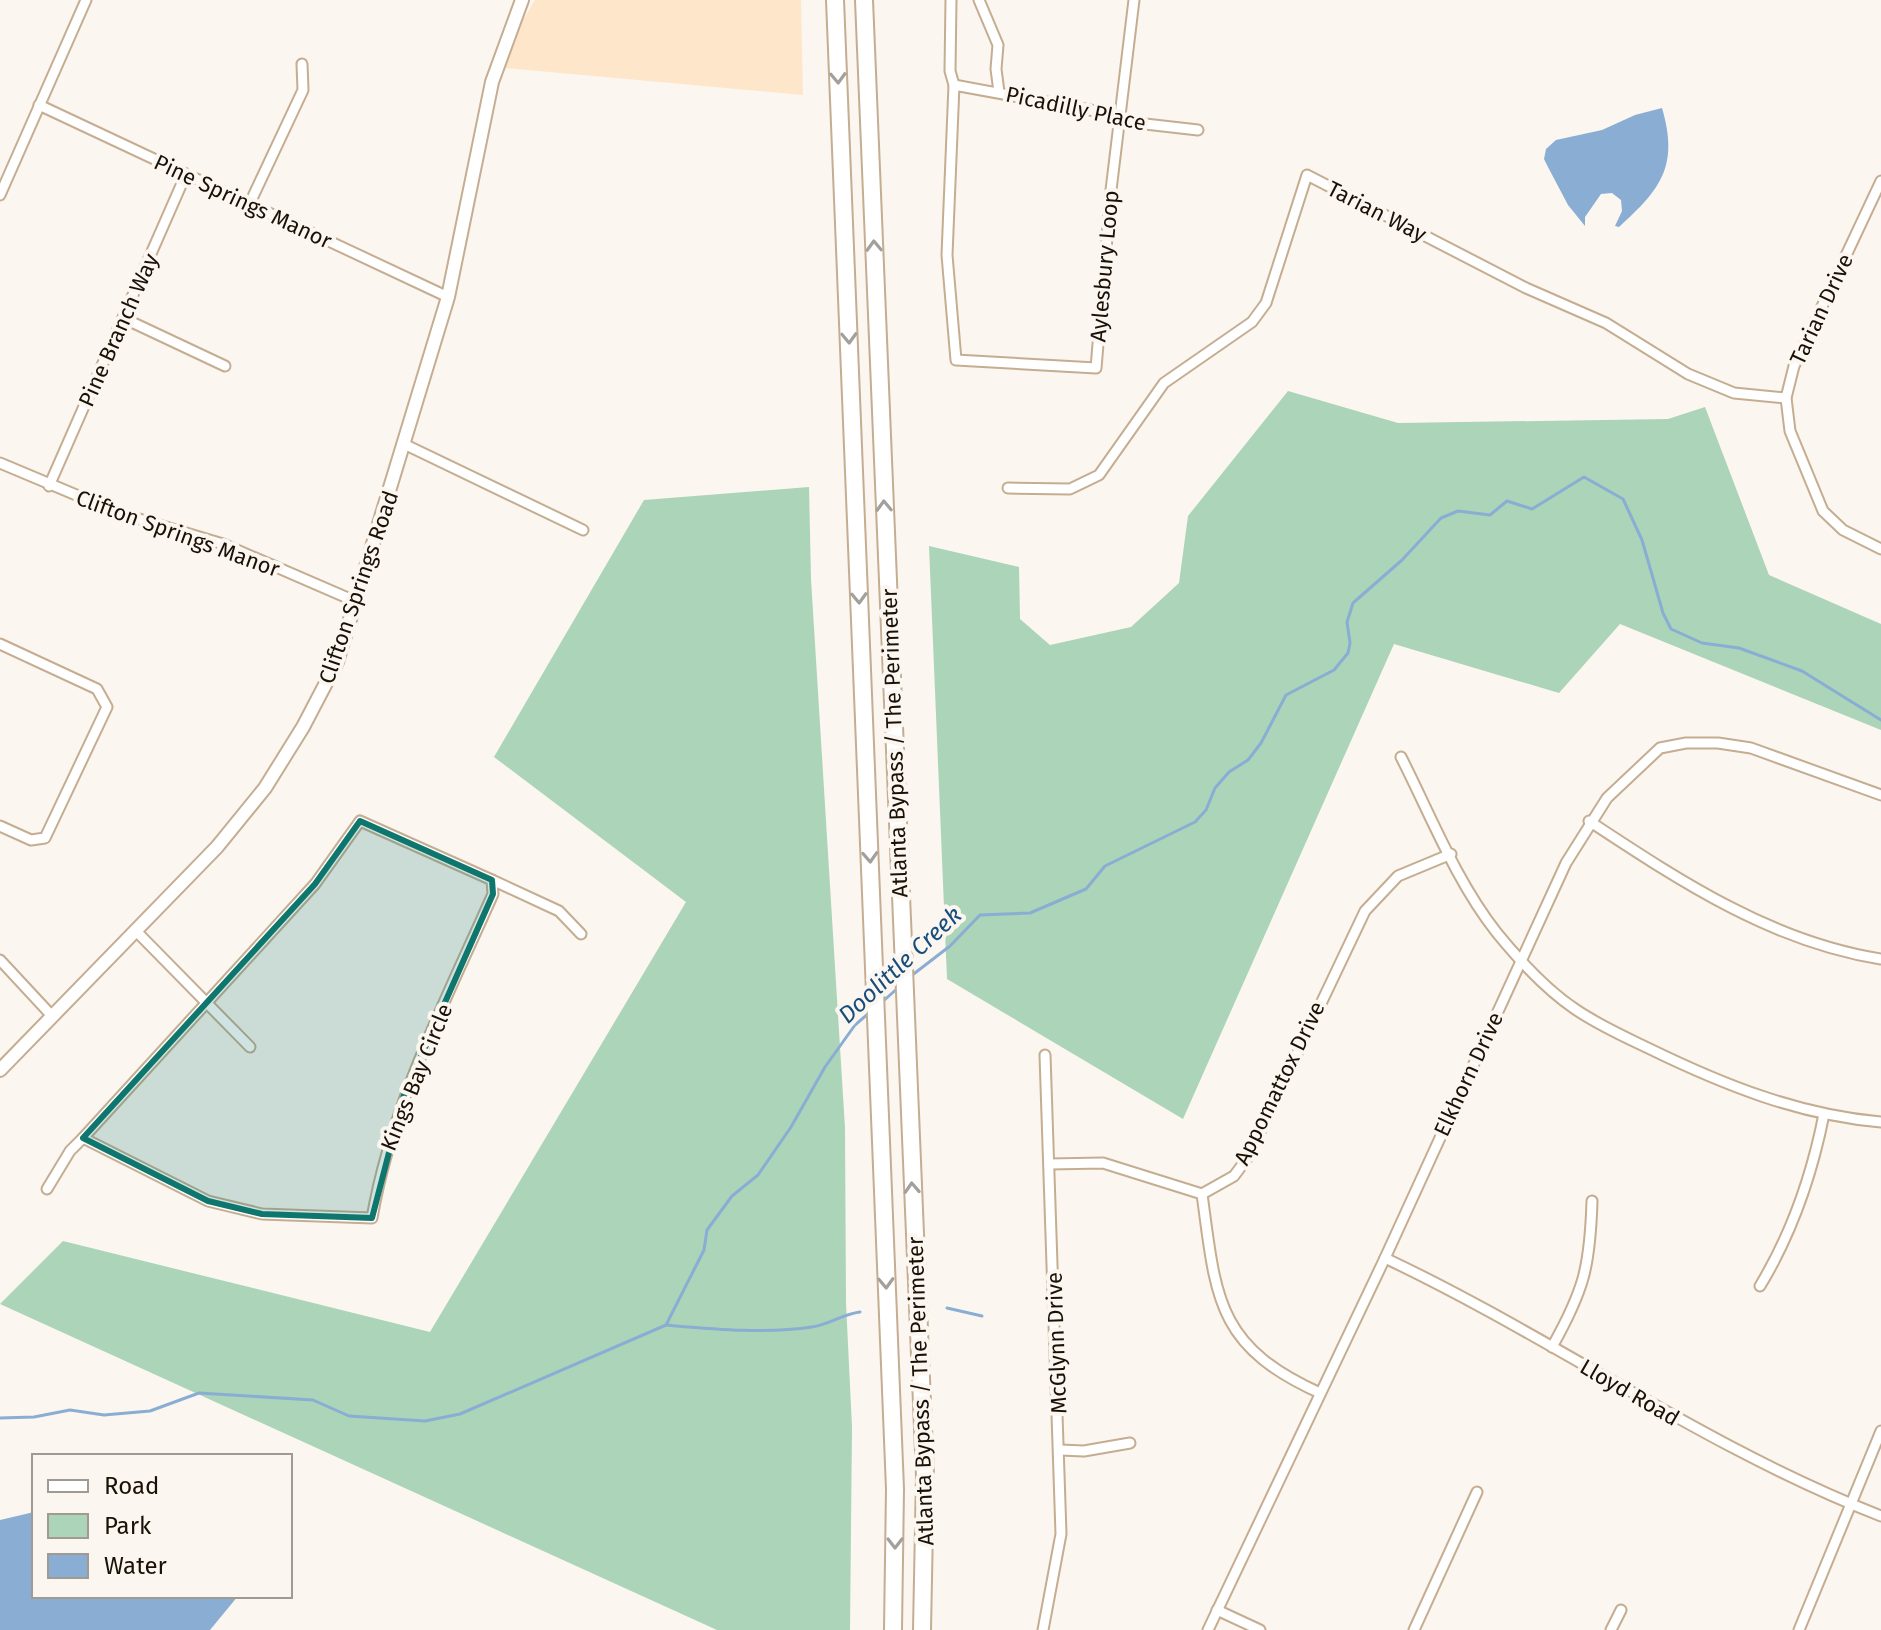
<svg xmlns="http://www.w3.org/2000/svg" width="1881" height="1630" viewBox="0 0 1881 1630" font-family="'Fira Sans',sans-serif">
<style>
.built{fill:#fee6ca}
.green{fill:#abd4b9}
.water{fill:#8aaed3}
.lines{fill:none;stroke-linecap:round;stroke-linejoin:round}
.stream{stroke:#8aaed3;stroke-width:3}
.street-casing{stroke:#c5ad92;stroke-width:13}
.secondary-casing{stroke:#c5ad92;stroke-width:16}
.highway-casing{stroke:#c5ad92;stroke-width:20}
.street{stroke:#fff;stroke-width:9}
.secondary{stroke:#fff;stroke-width:12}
.highway{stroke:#fff;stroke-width:16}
.oneway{stroke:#a39f9b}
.marked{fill:#0f766e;fill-opacity:0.2;stroke:#0f766e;stroke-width:6;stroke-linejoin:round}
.labels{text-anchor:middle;stroke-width:8;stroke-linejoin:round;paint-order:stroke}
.street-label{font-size:22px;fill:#191006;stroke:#fbf6f0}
.water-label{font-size:24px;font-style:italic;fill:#174d7c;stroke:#fbf6f0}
</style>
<rect width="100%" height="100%" fill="#fbf6f0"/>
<!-- built -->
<path class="built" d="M535,0h266l2,95 -308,-28z"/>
<!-- green -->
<g class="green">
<path d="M1288,391l110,32 270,-4 37,-12 64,168 112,49v106l-261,-106 -61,69 -165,-49 -211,475 -236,-140 -18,-433 90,21 1,52 30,26 81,-18 48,-44 9,-67z"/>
<path d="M809,487l2,92 34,549 1,175 6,124 -2,203h-133l-717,-326 63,-63 367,91 256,-430 -192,-145 150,-257z"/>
</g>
<!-- water -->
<g class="water">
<path d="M1662,108c17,58 -1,81 -43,119l-4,-1 7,-15 -1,-11 -9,-7 -11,1 -16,23v9l-17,-21 -19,-36 -5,-10 2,-10 10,-9 46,-10 33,-15z"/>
<path d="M34,1512v84h204l-28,34h-210v-110z"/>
</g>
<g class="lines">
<!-- stream -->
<g class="stream">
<path d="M911,976l39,-30 30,-31 50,-2 56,-24 19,-23 90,-44 11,-12 9,-22 14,-16 19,-12 13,-17 25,-48 48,-25 14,-17 2,-10 -3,-21 6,-19 49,-43 39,-42 17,-7 32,4 17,-14 25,8 52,-32 39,22 19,41 21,73 8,16 31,14 37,5 63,23 79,49"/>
<path d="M881,1003l18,-16"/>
<path d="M947,1308l35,8"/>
<path d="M666,1325c47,4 98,9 146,2 17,-2 30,-13 48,-15"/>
<path d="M0,1418l34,-1 36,-7 34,5 46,-4 49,-18 114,7 36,16 76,5 35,-7 206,-89 38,-75 3,-20 25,-34 26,-21 33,-48 34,-60 30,-42 14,-12"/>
</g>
<!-- street casing -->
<g class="street-casing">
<g id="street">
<path d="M951,0l-1,71 4,14 -7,170 9,105 140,8 15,-178 23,-190"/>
<path d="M979,0l19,45 -2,24 3,23"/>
<path d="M954,85l152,28 13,8 79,9"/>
<path d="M39,105l409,192"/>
<path d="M1881,181l-87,185 -8,32 4,33 33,80 20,19 38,19"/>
<path d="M0,195l86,-195"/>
<path d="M249,205l54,-115 -1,-26"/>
<path d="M123,318l102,48"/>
<path d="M406,445l177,85"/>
<path d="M0,463l119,50 104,31 134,58"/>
<path d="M49,486l137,-312"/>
<path d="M1008,488l62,1 29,-14 65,-92 88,-61 14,-19 41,-128 219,113 80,35 82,51 46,19 52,5"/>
<path d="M0,644l97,45 10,18 -62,131 -14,2 -31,-14"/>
<path d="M1401,757c30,59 55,124 96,176 22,27 50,57 78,76 23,16 50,28 75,40 74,36 149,66 231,73"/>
<path d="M360,821l132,59 1,14c-47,106 -101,209 -121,324l-110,-4 -54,-13 -125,-63 232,-254z"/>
<path d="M1589,821c91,60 183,121 292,138"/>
<path d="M492,880l67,31 22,23"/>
<path d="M136,931l114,116"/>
<path d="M0,960l53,57"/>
<path d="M1049,1164l54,-1 99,31 32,-18 14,-19 117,-246 33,-35 53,-22"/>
<path d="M47,1189l23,-38 13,-13"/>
<path d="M1202,1194c14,104 14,152 118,199"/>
<path d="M1385,1258c169,80 321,190 496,258"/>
<path d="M1760,1286c32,-53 52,-111 64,-172"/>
<path d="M1552,1347c32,-57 38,-80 40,-146"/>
<path d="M1060,1450l24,1 46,-8"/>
<path d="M1217,1610l43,20"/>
<path d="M1043,1630l18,-96 -16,-479"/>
<path d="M1208,1630l177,-372 181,-395 41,-65 53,-50 26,-5h32l33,5 130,47"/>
<path d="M1414,1630l63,-138"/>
<path d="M1611,1630l10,-20"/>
<path d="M1799,1630l82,-199"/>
</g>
</g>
<!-- secondary casing -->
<g class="secondary-casing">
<path id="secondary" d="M0,1070l217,-223 48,-59 38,-61 34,-65 111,-365 44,-215 30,-82"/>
</g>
<!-- highway casing -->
<g class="highway-casing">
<g id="highway">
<path d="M835,0l60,1489 -2,141"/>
<path d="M864,0l61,1476 -3,154"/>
</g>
</g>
<!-- street -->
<use href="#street" class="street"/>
<!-- secondary -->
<use href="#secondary" class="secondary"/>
<!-- highway -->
<use href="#highway" class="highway"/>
</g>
<!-- one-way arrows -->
<defs><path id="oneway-chevron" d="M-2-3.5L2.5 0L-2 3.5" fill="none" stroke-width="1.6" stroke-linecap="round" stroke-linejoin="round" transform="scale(2)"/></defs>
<g class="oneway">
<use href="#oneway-chevron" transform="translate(838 78) rotate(88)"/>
<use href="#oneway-chevron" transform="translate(874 246) rotate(-92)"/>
<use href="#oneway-chevron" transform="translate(849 338) rotate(88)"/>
<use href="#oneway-chevron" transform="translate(884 506) rotate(-92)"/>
<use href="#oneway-chevron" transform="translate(859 598) rotate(88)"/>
<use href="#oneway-chevron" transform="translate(870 857) rotate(87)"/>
<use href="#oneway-chevron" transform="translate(912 1188) rotate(-93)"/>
<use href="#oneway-chevron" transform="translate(886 1283) rotate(88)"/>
<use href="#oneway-chevron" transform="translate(895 1543) rotate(90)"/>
</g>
<!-- marked area -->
<path class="marked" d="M360,821l132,59 1,14 -89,201 -32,123 -110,-4 -54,-13 -125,-63 232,-254z"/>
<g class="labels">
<!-- street labels -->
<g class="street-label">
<text transform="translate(1076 108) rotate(12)" y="8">Picadilly Place</text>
<text transform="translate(243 201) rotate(25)" y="8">Pine Springs Manor</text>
<text transform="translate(1377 211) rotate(27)" y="8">Tarian Way</text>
<text transform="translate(1104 266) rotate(-85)" y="8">Aylesbury Loop</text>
<text transform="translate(1821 309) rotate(-65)" y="8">Tarian Drive</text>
<text transform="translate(118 330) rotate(-66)" y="8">Pine Branch Way</text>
<text transform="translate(178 533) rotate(20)" y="8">Clifton Springs Manor</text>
<text transform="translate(358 587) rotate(-71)" y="8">Clifton Springs Road</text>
<text transform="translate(894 743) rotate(-92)" y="8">Atlanta Bypass / The Perimeter</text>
<text transform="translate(1468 1074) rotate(-65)" y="8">Elkhorn Drive</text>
<text transform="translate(416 1077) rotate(-68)" y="8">Kings Bay Circle</text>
<text transform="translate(1279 1083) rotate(-64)" y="8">Appomattox Drive</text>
<text transform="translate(1056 1343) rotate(-92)" y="8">McGlynn Drive</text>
<text transform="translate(920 1391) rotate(-92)" y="8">Atlanta Bypass / The Perimeter</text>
<text transform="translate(1630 1392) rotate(30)" y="8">Lloyd Road</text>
</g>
<!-- water labels -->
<g class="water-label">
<text transform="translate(900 965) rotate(-43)" y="8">Doolittle Creek</text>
</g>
</g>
<!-- legend -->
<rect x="32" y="1454" width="260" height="144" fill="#fbf6f0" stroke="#a19a92" stroke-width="2"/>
<rect x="48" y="1480" width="40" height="12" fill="#ffffff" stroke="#a19a92" stroke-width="2"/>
<text x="104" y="1494" font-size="24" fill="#191006">Road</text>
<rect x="48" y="1514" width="40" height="24" fill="#abd4b9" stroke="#a19a92" stroke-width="2"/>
<text x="104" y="1534" font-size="24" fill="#191006">Park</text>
<rect x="48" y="1554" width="40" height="24" fill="#8aaed3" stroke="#a19a92" stroke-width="2"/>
<text x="104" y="1574" font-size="24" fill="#191006">Water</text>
</svg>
